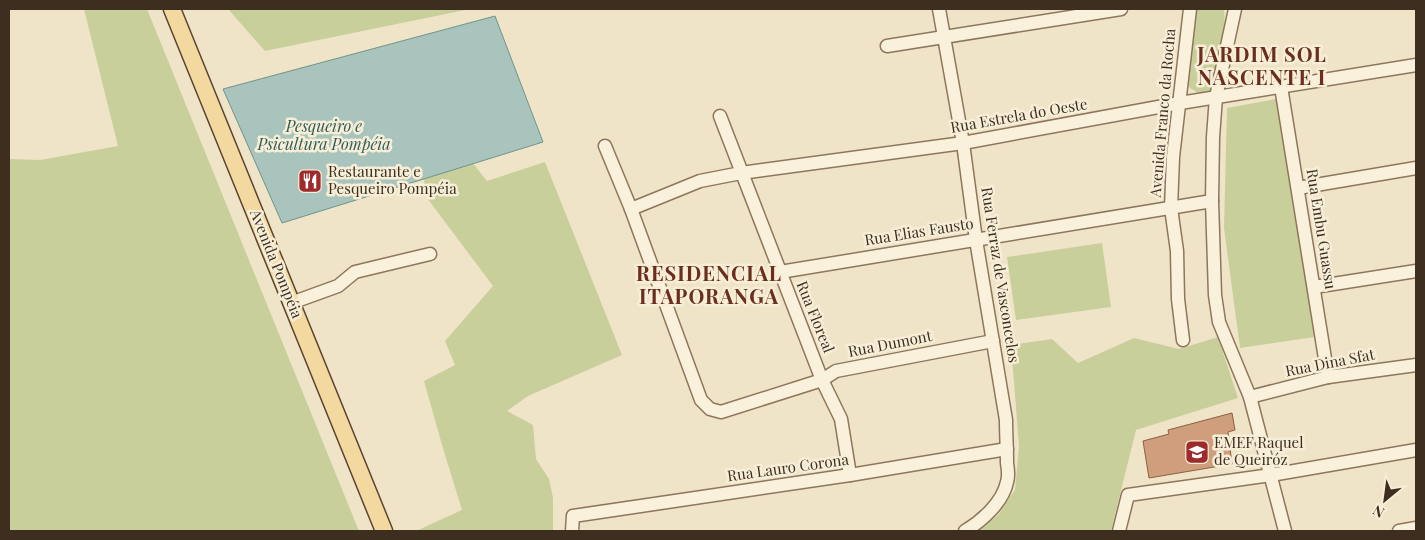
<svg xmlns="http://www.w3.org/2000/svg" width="1425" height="540" viewBox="0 0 1425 540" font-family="'Playfair Display',serif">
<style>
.green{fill:#c9cf9b}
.water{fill:#a9c4bc;stroke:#6f938a}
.building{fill:#cf9f7d;stroke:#8d5f41}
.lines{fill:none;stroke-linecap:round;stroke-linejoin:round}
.minor-casing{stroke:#8d765c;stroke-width:15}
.major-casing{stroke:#5b4430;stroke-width:19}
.minor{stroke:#faf1dc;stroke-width:12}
.major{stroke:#f3d9a0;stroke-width:16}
.labels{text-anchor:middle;stroke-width:5;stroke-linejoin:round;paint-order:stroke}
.street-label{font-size:15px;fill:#3d2e20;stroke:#f7eed8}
.poi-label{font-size:15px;fill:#3d2e20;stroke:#f7eed8;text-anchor:start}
.water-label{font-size:16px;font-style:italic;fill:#2f5d5a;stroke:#f7eed8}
.district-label{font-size:20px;font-weight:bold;letter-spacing:1px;fill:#6b2e1e;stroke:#f7eed8}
</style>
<rect width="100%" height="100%" fill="#f0e4c8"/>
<!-- green -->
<g class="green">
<path d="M84,9h63l212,522h-350v-372l31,1 78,-14z"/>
<path d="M228,9h242l-205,42z"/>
<path d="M1183,9h41c2,13 -1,68 -8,78 -2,4 -7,8 -10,11l-16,-10 -9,-14z"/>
<path d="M1276,99l39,238 -75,11 -16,-120 3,-120z"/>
<path d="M446,129l41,52 58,-19 77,193 -94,41 -21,15 26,14 3,34 13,20 4,19v33h-137l46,-21 -20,-65 -18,-64 31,-16 -10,-24 48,-55 -69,-92 1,-48z"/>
<path d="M1102,243l9,64 -95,13 -9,-63z"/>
<path d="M1218,337l20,61 -102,32 -25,101h-134l21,-16 17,-25 4,-44 -8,-101 41,-6 26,24 56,-25 45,11z"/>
</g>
<!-- water -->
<path class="water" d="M495,16l48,126 -261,81 -59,-134z"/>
<!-- building -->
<path class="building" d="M1232,413l3,17 -7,2 4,32 -83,14 -6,-37 26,-7 -1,-4z"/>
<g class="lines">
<!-- minor casing -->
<g class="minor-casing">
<g id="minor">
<path d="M939,9l24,134 13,97 30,180c0,14 1,28 1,43 1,6 2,13 0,19 -4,20 -25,39 -42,49"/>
<path d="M1235,9l-19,88 -3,40 -1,64 3,94 4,27 31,75 35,134"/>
<path d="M887,46l234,-37"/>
<path d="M1281,87l47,290"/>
<path d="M720,116l102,264 19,39 9,56"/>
<path d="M605,146l26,63 70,191 9,9 11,3 101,-32 14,-9 157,-30"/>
<path d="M1298,188l118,-20"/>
<path d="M631,209l69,-28 41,-8 222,-30 217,-40 236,-38"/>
<path d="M780,272l432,-71"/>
<path d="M1314,287l102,-16"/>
<path d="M291,303l47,-17 17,-14 75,-18"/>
<path d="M1183,340l-5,-41 -1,-48 -6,-43 2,-51 17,-148"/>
<path d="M1250,397l78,-20 88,-12"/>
<path d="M572,531l1,-15 277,-41 157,-26"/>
<path d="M1119,531l9,-36 143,-20 145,-25"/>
<path d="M1399,531l17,-3"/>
</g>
</g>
<!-- major casing -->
<g class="major-casing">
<path id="major" d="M172,9l212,522"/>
</g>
<!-- minor -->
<use href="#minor" class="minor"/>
<!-- major -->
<use href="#major" class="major"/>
</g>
<!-- icons -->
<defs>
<g id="restaurant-square" transform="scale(1.25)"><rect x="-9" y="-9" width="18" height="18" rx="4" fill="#9e2a2b" stroke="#f7eed8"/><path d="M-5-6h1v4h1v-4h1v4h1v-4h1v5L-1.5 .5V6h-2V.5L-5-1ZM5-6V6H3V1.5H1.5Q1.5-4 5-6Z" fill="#fff"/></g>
<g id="school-square" transform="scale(1.25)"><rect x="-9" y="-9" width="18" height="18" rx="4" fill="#9e2a2b" stroke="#f7eed8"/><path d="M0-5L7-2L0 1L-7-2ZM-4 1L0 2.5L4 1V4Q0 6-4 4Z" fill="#fff"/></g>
</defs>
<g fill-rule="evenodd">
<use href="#restaurant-square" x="310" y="181"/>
<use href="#school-square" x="1197" y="452"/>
</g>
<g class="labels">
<!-- street labels -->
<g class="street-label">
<text transform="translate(1163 113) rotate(-85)" y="5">Avenida Franco da Rocha</text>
<text transform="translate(1019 116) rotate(-10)" y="5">Rua Estrela do Oeste</text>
<text transform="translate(1321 229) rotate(81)" y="5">Rua Embu Guassu</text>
<text transform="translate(919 232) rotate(-9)" y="5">Rua Elias Fausto</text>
<text transform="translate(276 264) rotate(68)" y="5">Avenida Pompéia</text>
<text transform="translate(1000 275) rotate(81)" y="5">Rua Ferraz de Vasconcelos</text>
<text transform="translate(815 317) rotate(68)" y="5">Rua Floreal</text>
<text transform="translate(890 344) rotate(-11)" y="5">Rua Dumont</text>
<text transform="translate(1330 363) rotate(-11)" y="5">Rua Dina Sfat</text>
<text transform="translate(788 468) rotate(-8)" y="5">Rua Lauro Corona</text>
</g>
<!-- poi labels -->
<g class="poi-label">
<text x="328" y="177">Restaurante e<tspan x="328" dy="17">Pesqueiro Pompéia</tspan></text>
<text x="1214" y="448">EMEF Raquel<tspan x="1214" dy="17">de Queiróz</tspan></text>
</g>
<!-- water labels -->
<g class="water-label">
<text x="324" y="132">Pesqueiro e<tspan x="324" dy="18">Psicultura Pompéia</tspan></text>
</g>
<!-- district labels -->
<g class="district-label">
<text x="1262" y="62">JARDIM SOL<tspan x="1262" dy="23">NASCENTE I</tspan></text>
<text x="709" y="281">RESIDENCIAL<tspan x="709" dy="23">ITAPORANGA</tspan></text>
</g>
</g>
<!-- border -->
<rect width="1425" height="540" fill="none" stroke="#3d2e20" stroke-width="20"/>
<!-- north arrow -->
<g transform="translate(1385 500) rotate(209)" stroke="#f7eed8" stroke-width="4" paint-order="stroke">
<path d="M0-4L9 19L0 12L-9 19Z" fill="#3d2e20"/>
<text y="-8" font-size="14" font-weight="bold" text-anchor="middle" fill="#3d2e20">N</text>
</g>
</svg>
